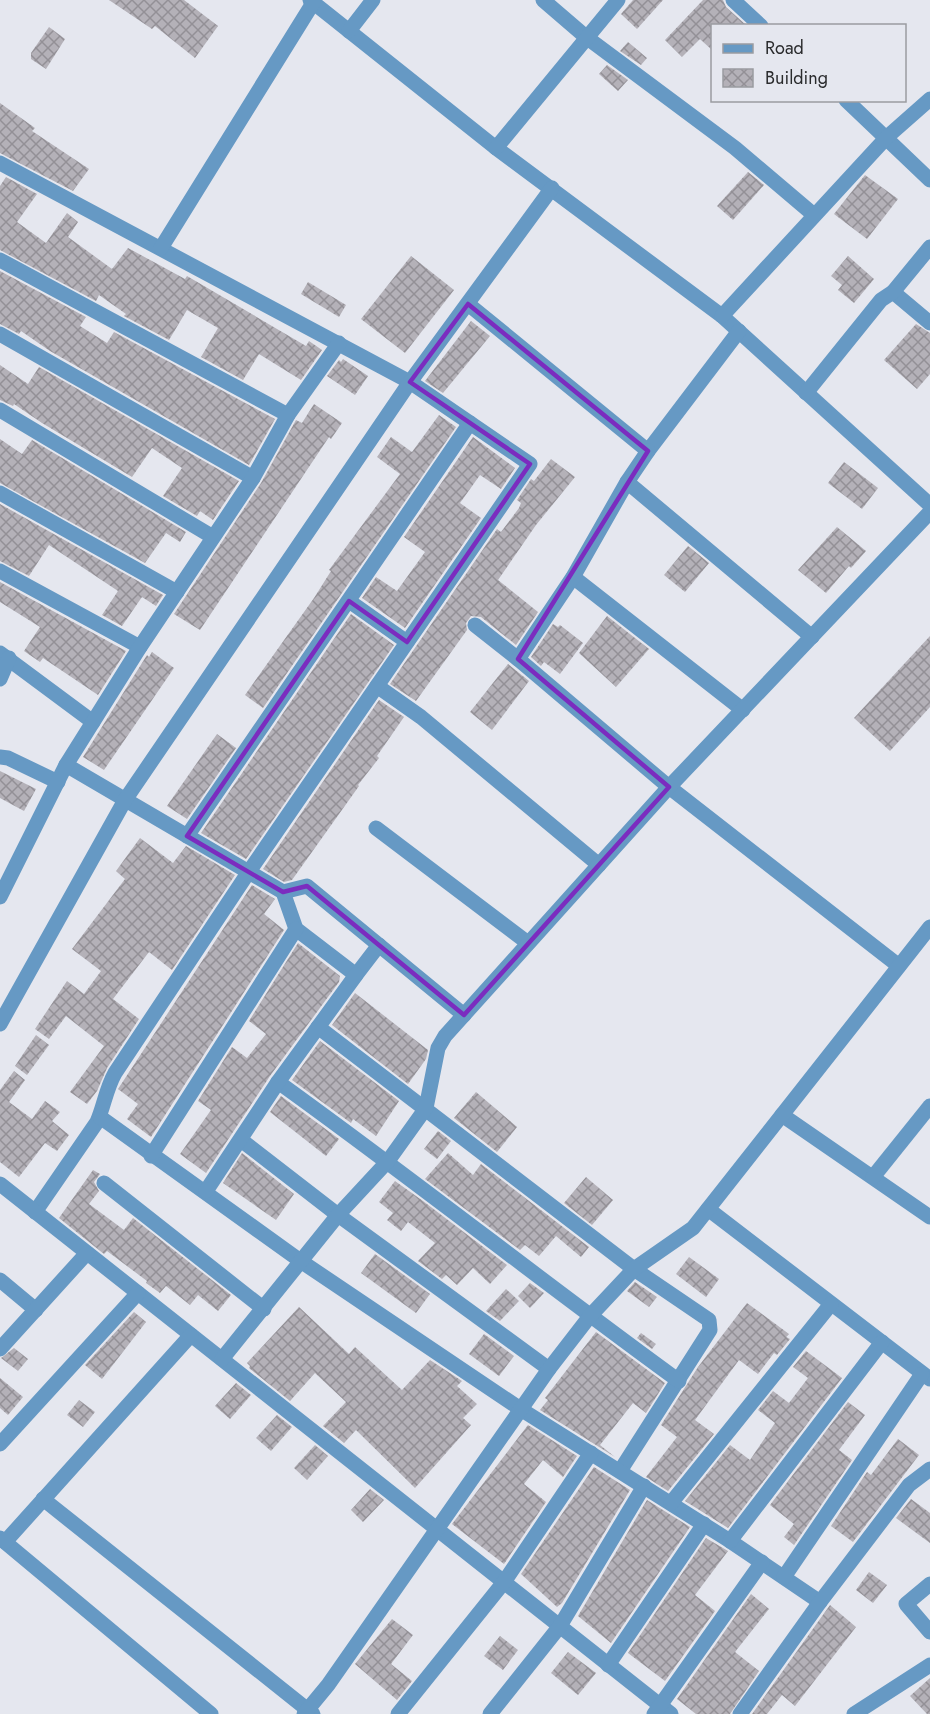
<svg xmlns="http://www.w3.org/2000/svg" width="930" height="1714" viewBox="0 0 930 1714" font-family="Jost,sans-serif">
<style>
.building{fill:url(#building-cross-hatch)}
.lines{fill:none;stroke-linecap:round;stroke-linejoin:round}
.minor{stroke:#6699c4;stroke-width:15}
.marked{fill:none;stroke:#7b2cbf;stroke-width:4.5;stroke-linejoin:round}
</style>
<defs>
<pattern id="building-cross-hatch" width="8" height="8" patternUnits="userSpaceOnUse" patternTransform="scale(1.5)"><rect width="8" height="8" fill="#b4b1b8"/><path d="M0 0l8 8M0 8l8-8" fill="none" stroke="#939096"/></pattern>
</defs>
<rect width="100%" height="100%" fill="#e5e7ef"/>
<!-- building -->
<g class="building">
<path d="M109,0h75l34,26 -23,32 -40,-32 -3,3z"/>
<path d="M633,0h30l-26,29 -16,-15z"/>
<path d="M703,0h20l3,7 20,18 -34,1v24l-12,-11 -18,18 -17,-17z"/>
<path d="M49,27l16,12 -19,30 -15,-10v-6z"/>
<path d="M628,42l19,16 -6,7 -21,-14z"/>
<path d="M607,65l21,15 -10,11 -19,-17z"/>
<path d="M0,103l35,25 -3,3 57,38 -16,22 -73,-38z"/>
<path d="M748,172l16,13 -31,35 -16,-14z"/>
<path d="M865,175l33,24 -31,40 -33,-25z"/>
<path d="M6,177l31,17 -20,28 29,21 21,-30 11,9 -10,15 44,32 16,-21 57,31 2,-3 119,70 3,-5 13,9 -21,30 -42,-26 -16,26 -42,-23 17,-29 -31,-18 -18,30 -45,-24 2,-2 -27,-19 -3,6 -96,-51v-64z"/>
<path d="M411,256l43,34 -49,63 -44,-34z"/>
<path d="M848,256l26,23 -20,24 -16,-13 4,-5 -11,-9z"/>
<path d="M0,271l86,46 -6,9 27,17 7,-11 161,87 -26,46 -199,-114 -29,-20 -2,3 -19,-10z"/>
<path d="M308,282l38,23 -7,12 -38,-23z"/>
<path d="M471,321l19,15 -47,57 -18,-12z"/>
<path d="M916,324l14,9v41l-13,15 -33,-29z"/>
<path d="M343,359l25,17 -13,19 -28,-19 12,-16 2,2z"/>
<path d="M0,365l28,19 11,-17 200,114 -26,39 -13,-9 -3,5 -34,-20 19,-28 -30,-20 -20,29 -90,-54 -28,-19 -1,2 -13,-6z"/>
<path d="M314,404l28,19 -11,16 -2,-2 -129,193 -26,-16 87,-131 35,-63 6,3z"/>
<path d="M439,415l17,12 -193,281 -18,-13 69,-97 17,-27 -2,-1 71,-96 -23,-17 14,-20 21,15z"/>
<path d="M473,437l42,31 -14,21 -21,-14 -20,28 21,15 -76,110 -43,-30 14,-21 21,14 28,-39 -21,-15z"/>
<path d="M0,439l22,15 10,-14 154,92 -6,10 -14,-9 -21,30 -145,-80z"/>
<path d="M551,459l24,18 -39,48 -38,55 40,32 -22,33 -35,-28 -10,-1 -5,7 1,7 -51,71 -26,-17 107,-155 4,3 18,-24 2,-5 -4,-3 14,-21 3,2z"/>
<path d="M844,462l34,26 -16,21 -34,-26z"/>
<path d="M0,504l163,91 -7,11 -14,-9 -20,29 -20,-11 16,-24 -69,-46 -20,31 -29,-15z"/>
<path d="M837,527l29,24 -15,17 -2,-2 -23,27 -28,-23z"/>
<path d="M688,546l21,17 -24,29 -21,-17z"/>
<path d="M0,582l126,69 -28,44 -55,-37 -3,4 -16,-11 16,-24 -40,-25z"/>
<path d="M351,614l43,31 -148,214 -45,-26z"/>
<path d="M607,616l42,33 -33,38 -37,-34z"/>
<path d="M553,624l5,3 2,-2 23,18 -23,31 -16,-12 -3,4 -10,-9z"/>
<path d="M930,636v71l-40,44 -36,-33z"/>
<path d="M152,652l22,16 -70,102 -21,-13 64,-102 2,2z"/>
<path d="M508,664l21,17 -37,49 -22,-18z"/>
<path d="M379,700l25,17 -27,39 2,2 -21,27 1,1 -67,94 -8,2 -21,-13z"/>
<path d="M217,734l19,14 -49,71 -20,-13z"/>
<path d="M0,771l36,18 -12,22 -24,-13z"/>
<path d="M140,838l33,25 13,-17 49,29 -63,95 -23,-18 -36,47 26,20 -32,49 -10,23 -10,13 -17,-12 34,-46 -38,-30 -17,23 -14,-10 32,-48 17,13 17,-23 -29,-22 53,-70 -9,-8z"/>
<path d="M252,885l23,14 -11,15 20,16 -133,207 -24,-18 11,-15 -20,-15z"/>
<path d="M298,943l42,33 -1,6 -69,94 -64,97 -26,-19 31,-44 -13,-9 34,-54 15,11 19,-24 -17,-13z"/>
<path d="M355,993l73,57 -2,9 -18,25 -76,-59z"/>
<path d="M36,1035l13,10 -22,30 -12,-9z"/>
<path d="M320,1041l79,60 -23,35 -23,-17 -2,4 -59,-43z"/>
<path d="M14,1071l11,9 -16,22 23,17 13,-18 15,11 -8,9 17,14 -12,16 -12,-8 -26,34 -19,-15v-72z"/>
<path d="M476,1092l41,35 -20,25 -43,-34z"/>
<path d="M281,1096l58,43 -13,17 -56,-44z"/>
<path d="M438,1131l13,10 -14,18 -13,-10z"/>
<path d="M242,1153l52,41 -18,26 -53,-37z"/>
<path d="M448,1153l25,22 8,-11 108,83 -8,10 -25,-21 -17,20 -14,-11 -5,5 -95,-71z"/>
<path d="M93,1170l7,4 -6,8 5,9 -10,13 35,26 9,-12 98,77 -13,16 -20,-16 -8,10 -24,-19 -6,7 -14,-10 1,-2 -40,-30 -3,3 -45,-36z"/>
<path d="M586,1177l27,23 -21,25 -28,-22z"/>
<path d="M395,1181l28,20 84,64 -17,19 -17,-16 -16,17 -11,-10 -4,4 -24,-18 17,-18 -27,-21 -7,9 -14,-11 6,-7 -14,-11z"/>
<path d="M375,1254l55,40 -14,19 -55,-40z"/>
<path d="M689,1257l30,22 -13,18 -30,-23z"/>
<path d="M635,1282l22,15 -8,10 -22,-16z"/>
<path d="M530,1283l14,10 -14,15 -12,-12z"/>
<path d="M506,1289l13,12 -19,20 -14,-10z"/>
<path d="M747,1303l42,31 -3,3 4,2 -13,16 -3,-2 -16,21 -19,-14 -44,60 19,14 -46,57 -22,-14 31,-40 -16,-12 37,-58z"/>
<path d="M299,1307l50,47 6,-7 47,43 28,-30 32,21 -5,5 20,18 -14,14 8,7 -56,63 -59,-58 -12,13 -21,-17 23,-24 -31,-29 -25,28 -41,-33 1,-2 -3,-3z"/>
<path d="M134,1312l12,10 -44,57 -17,-14z"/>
<path d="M596,1332l69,51 -19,30 -13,-10 -33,42 15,12 -75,-47 8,-10 -3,-2z"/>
<path d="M641,1333l15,11 -4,5 -15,-11z"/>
<path d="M484,1334l30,22 -15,20 -30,-22z"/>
<path d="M14,1348l14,11 -10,12 -17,-13z"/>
<path d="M806,1351l36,27 -114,150 -43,-27 45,-56 20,15 25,-37 -17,-13 15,-19 16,12 19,-25 -15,-11z"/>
<path d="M0,1378l23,19 -15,18 -8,-7z"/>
<path d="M236,1383l15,12 -21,24 -15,-13z"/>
<path d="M79,1400l16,12 -12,15 -16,-12z"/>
<path d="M848,1402l17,13 -26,35 13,10 -58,85 -10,-8 10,-13 -24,-19z"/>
<path d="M277,1415l15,12 -21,24 -15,-13z"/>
<path d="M528,1425l49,31 -14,21 -20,-17 -19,24 22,18 -42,62 -52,-40z"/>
<path d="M898,1439l21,16 -66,87 -22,-16 36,-54 4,3z"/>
<path d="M315,1445l13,11 -21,24 -13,-12z"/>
<path d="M594,1467l36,23 -68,113 -5,4 -36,-33z"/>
<path d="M370,1489l14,11 -21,22 -12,-12z"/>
<path d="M911,1499l19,14v30l-34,-25z"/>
<path d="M647,1500l43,27 -79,116 -33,-27z"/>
<path d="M706,1538l22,13 -33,44 20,16 -50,70 -37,-28z"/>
<path d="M869,1572l18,13 -14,18 -17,-13z"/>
<path d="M751,1594l18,15 -34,43 24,19 -29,43h-34l-19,-15z"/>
<path d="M830,1605l26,22 -61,79 -13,-11 -15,19h-15z"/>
<path d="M392,1619l21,16 -22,29 21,17 -15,19 -42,-36z"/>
<path d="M500,1636l18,14 -15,20 -19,-14z"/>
<path d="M568,1652l28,21 -18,22 -27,-22z"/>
<path d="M930,1678v36h-3l-17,-18z"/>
</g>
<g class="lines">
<!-- minor -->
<g class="minor">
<path d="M310,0l186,148 226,168 208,189"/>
<path d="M543,0l43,37 149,111 79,67"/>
<path d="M733,0l28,26"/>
<path d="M349,31l24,-31"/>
<path d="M846,100l84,80"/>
<path d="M496,148l122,-148"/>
<path d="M0,163l410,219 142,-194"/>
<path d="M161,248l152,-245"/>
<path d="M0,260l288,155"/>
<path d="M893,292l37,31"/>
<path d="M468,304l180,147 91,-120"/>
<path d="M722,316l165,-179 43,-38"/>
<path d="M0,334l253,144"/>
<path d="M806,393l75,-93 12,-8 37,-45"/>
<path d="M0,410l213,127"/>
<path d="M627,482l21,-31"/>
<path d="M0,493l177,99"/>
<path d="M0,571l140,76"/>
<path d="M573,577l170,133"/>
<path d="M349,601l58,41"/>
<path d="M475,625l43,34"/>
<path d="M812,637l-185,-155 -54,95 -55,82 151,128 230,179"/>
<path d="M0,653l93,69"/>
<path d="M0,679l9,-21"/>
<path d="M377,686l44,31 178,148"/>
<path d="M0,757l8,1 50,24"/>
<path d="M66,765l217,127 13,37 60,46 23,-30"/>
<path d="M376,828l152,115"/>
<path d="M187,836l283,-413"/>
<path d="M283,892l24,-6 157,129"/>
<path d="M0,897l66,-132 74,-118 113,-169 35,-63 51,-72"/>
<path d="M0,1024l125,-224 285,-418 120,82 -282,409 -133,200c-9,16 -11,33 -18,49l-62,90"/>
<path d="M318,1027l316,242 75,51 1,10 -90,141"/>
<path d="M278,1082c135,97 266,201 401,299"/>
<path d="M782,1115l148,102"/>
<path d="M100,1117l202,145 220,148 208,131 90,61"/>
<path d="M241,1140l97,75 211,154"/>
<path d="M151,1156l145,-227"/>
<path d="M873,1177l57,-71"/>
<path d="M104,1183l160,126"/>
<path d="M0,1184l671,530"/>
<path d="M206,1191l72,-109 78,-107"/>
<path d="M708,1209l222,170"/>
<path d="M0,1280l36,30"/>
<path d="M0,1349l87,-96"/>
<path d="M222,1359l116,-144 50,-54 38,-53 12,-60 7,-12 224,-249 261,-275"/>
<path d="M0,1444l138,-151"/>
<path d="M43,1499l270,215"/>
<path d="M671,1503l160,-199"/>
<path d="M0,1538l211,176"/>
<path d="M730,1541l152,-199"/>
<path d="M5,1542l186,-207"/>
<path d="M784,1577l138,-203"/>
<path d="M930,1584l-24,20 24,28"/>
<path d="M608,1665l96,-141"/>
<path d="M304,1714l24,-29 221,-316 41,-53 44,-47 59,-41 237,-301"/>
<path d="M398,1714l106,-132 87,-129"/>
<path d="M490,1714l70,-88 84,-140"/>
<path d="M654,1714l108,-152"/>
<path d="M740,1714l80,-112 89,-117 21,-16"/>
<path d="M854,1714l76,-49"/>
</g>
</g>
<!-- marked area -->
<path class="marked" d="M468,304l180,147 -130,208 151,128 -205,228 -157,-129 -24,6 -96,-56 162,-235 58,41 123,-178 -120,-82z"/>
<!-- legend -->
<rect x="711" y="24" width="195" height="78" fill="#e5e7ef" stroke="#9a9ca1" stroke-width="1.5"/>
<rect x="723" y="44" width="30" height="9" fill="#6699c4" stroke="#9a9ca1" stroke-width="1.5"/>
<text x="765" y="54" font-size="18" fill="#2a2b2d">Road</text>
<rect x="723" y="69" width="30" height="18" fill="url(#building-cross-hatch)" stroke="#9a9ca1" stroke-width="1.5"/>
<text x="765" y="84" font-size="18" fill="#2a2b2d">Building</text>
</svg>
